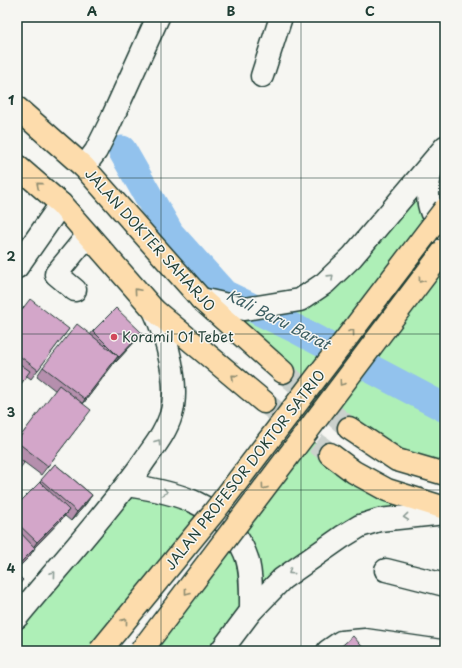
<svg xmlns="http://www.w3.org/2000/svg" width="462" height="668" viewBox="0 0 462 668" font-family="'Playpen Sans',sans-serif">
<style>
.green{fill:#aeefb7;stroke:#669676}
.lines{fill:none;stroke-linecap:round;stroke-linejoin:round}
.canal{stroke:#92c2ed;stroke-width:29}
.major-tunnel{stroke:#cbd1cc;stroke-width:22;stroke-dasharray:22 11;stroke-linecap:butt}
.minor-casing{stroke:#1f3d34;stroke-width:25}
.major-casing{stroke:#1f3d34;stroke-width:25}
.minor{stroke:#f6f6f2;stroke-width:22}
.major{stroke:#fddcac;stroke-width:22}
.major-bridge-casing{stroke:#1f3d34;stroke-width:25;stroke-linecap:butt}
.major-bridge{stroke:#fddcac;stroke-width:22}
.wall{fill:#b58fad;stroke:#1f3d34}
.shaded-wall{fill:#94748d;stroke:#1f3d34}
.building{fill:#d3a6c9;stroke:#1f3d34}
.oneway{stroke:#8e8c70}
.oneway2{stroke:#8a9a93}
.grid{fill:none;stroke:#1f3d34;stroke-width:1;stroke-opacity:0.55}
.poi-dot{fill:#d1495b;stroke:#f6f6f2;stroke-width:1.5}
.labels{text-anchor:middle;stroke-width:3;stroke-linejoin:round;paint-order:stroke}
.street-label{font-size:14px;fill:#1f3d34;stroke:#f6f6f2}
.poi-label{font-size:14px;fill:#1f3d34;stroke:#f6f6f2;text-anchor:start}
.water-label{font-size:15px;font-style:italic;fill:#3c5e62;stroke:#f6f6f2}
.neatline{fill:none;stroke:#1f3d34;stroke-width:1.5}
.grid-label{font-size:13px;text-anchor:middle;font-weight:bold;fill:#1f3d34}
</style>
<rect width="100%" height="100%" fill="#f6f6f2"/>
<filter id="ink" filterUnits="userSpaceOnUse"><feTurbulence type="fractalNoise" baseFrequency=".025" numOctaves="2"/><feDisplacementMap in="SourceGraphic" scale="8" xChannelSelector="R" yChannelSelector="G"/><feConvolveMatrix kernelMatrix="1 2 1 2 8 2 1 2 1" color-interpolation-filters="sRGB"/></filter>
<g filter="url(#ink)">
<!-- green -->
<g class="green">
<path d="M432,164v50l-128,173 -21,-15 -82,-73 99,1z"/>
<path d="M445,249v225l-96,-46 -25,-21z"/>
<path d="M306,437l24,17 87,46 -75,37 -121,114h-80z"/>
<path d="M127,485l87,27 -117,139h-80v-34z"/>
</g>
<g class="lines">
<!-- canal -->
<path class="canal" d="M122,150l48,84 54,60 72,35 149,79"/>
<!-- major-tunnel -->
<g class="major-tunnel">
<path d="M283,372l66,56"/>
<path d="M264,402l66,52"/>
</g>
<!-- minor casing -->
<g class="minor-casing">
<g id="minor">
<path d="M262,76l19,-59"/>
<path d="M432,165c-6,24 -8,48 13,65"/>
<path d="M84,167l12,-16 13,-26 49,-108"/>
<path d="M17,267l44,-63"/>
<path d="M75,290l-19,-16 32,-39"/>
<path d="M201,299l44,10 55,-9 25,-17 27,-26 93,-110"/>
<path d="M127,485c48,7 97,18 118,68 7,16 6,41 6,58"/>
<path d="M386,570l59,15"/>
<path d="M17,617c41,-50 85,-98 123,-150 11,-17 25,-32 31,-52 9,-30 -4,-77 -17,-105"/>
<path d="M221,651l30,-40 31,-32 60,-42 18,-11 19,-6 66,-7"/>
<path d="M328,651l13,-9 24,-2 76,11"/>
</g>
</g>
<!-- major casing -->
<g class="major-casing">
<g id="major">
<path d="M17,108l67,59 117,132 82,73"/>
<path d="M17,166l44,38 93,106 110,92"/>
<path d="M349,428l48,32 48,14"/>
<path d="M330,454l24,18 33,18 58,18"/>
</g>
</g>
<!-- minor -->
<use href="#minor" class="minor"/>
<!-- major -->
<use href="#major" class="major"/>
<!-- major-bridge casing -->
<g class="major-bridge-casing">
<g id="major-bridge">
<path d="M100,651l114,-139 231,-303"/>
<path d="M141,651l304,-402"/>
</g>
</g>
<!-- major-bridge -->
<use href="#major-bridge" class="major-bridge"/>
</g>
<!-- wall -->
<g class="wall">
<path d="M17,316l52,13 -38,50 -4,-3 -10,13z"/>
<path d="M93,331l45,7 -22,24 -1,-1 -32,43 1,15 -43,56 -24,-18v-16l39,-50 -19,-15 6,-9 47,-32z"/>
<path d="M55,464l37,31 -7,10 -14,16 -6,-5 -3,3 -27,28 -6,10 -12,12v-64l23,-23z"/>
</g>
<!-- shaded-wall -->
<g class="shaded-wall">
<path d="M142,333l-4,5 -22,24 3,-5z"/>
<path d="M118,356l-6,10 -33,43 6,-10z"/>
<path d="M92,495l-7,10 -14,16 6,-9z"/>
<path d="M69,510l-7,9 -32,33 7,-10z"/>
<path d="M35,548l-6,9 -12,12v-2l1,-2z"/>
</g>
<!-- building -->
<g class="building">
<path d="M30,299l39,30 -31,41 -21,-16v-38z"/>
<path d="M116,308l26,25 -23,24 -26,-26z"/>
<path d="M77,324l41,32 -33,43 -42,-32z"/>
<path d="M17,362l13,9 -13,18z"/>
<path d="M59,385l32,25 -43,56 -31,-24v-1z"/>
<path d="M17,428l3,2 -3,3z"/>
<path d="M17,457l7,6 -7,9z"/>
<path d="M55,464l37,31 -15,17 -36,-32z"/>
<path d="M40,482l29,28 -32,32 -20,-19v-18z"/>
<path d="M17,529l18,19 -17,17 -1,-1z"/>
<path d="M17,574l6,6 -6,7z"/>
<path d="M353,636l13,15h-30z"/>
</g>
<!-- one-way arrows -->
<defs><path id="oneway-chevron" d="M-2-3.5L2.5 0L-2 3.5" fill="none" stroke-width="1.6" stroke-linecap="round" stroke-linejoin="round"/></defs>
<g class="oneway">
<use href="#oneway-chevron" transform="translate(39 185) rotate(-139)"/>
<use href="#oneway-chevron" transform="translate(421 280) rotate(127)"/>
<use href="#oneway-chevron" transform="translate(137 291) rotate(-131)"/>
<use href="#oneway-chevron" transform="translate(352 332) rotate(-53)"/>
<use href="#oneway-chevron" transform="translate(234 377) rotate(-140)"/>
<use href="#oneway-chevron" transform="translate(342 383) rotate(127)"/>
<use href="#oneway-chevron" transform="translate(264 487) rotate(126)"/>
<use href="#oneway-chevron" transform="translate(187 592) rotate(128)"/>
<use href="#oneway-chevron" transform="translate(125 621) rotate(-51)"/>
</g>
<g class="oneway2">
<use href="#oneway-chevron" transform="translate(331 277) rotate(-44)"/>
<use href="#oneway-chevron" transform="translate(158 442) rotate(-54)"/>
<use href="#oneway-chevron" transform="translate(165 492) rotate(14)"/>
<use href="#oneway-chevron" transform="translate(406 517) rotate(174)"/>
<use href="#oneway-chevron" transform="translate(291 572) rotate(143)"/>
<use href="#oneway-chevron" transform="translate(53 574) rotate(-50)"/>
</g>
</g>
<!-- grid -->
<path class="grid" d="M161,17v634M301,17v634M17,178h428M17,334h428M17,490h428"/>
<!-- markers -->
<circle class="poi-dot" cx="114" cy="337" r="4"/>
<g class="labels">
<!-- street labels -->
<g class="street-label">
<text transform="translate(150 240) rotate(48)" y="5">JALAN DOKTER SAHARJO</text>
<text transform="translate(245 470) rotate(-52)" y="5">JALAN PROFESOR DOKTOR SATRIO</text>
</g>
<!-- poi labels -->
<g class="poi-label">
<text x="122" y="342">Koramil 01 Tebet</text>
</g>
<!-- water labels -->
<g class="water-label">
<text transform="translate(278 320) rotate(27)" y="5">Kali Baru Barat</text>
</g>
</g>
<!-- margin -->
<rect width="462" height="668" fill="none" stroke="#f6f6f2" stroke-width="44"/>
<rect x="22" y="22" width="418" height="624" class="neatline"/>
<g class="grid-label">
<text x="92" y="16">A</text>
<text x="231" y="16">B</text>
<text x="370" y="16">C</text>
<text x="11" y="105">1</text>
<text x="11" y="261">2</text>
<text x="11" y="417">3</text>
<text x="11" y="573">4</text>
</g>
</svg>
